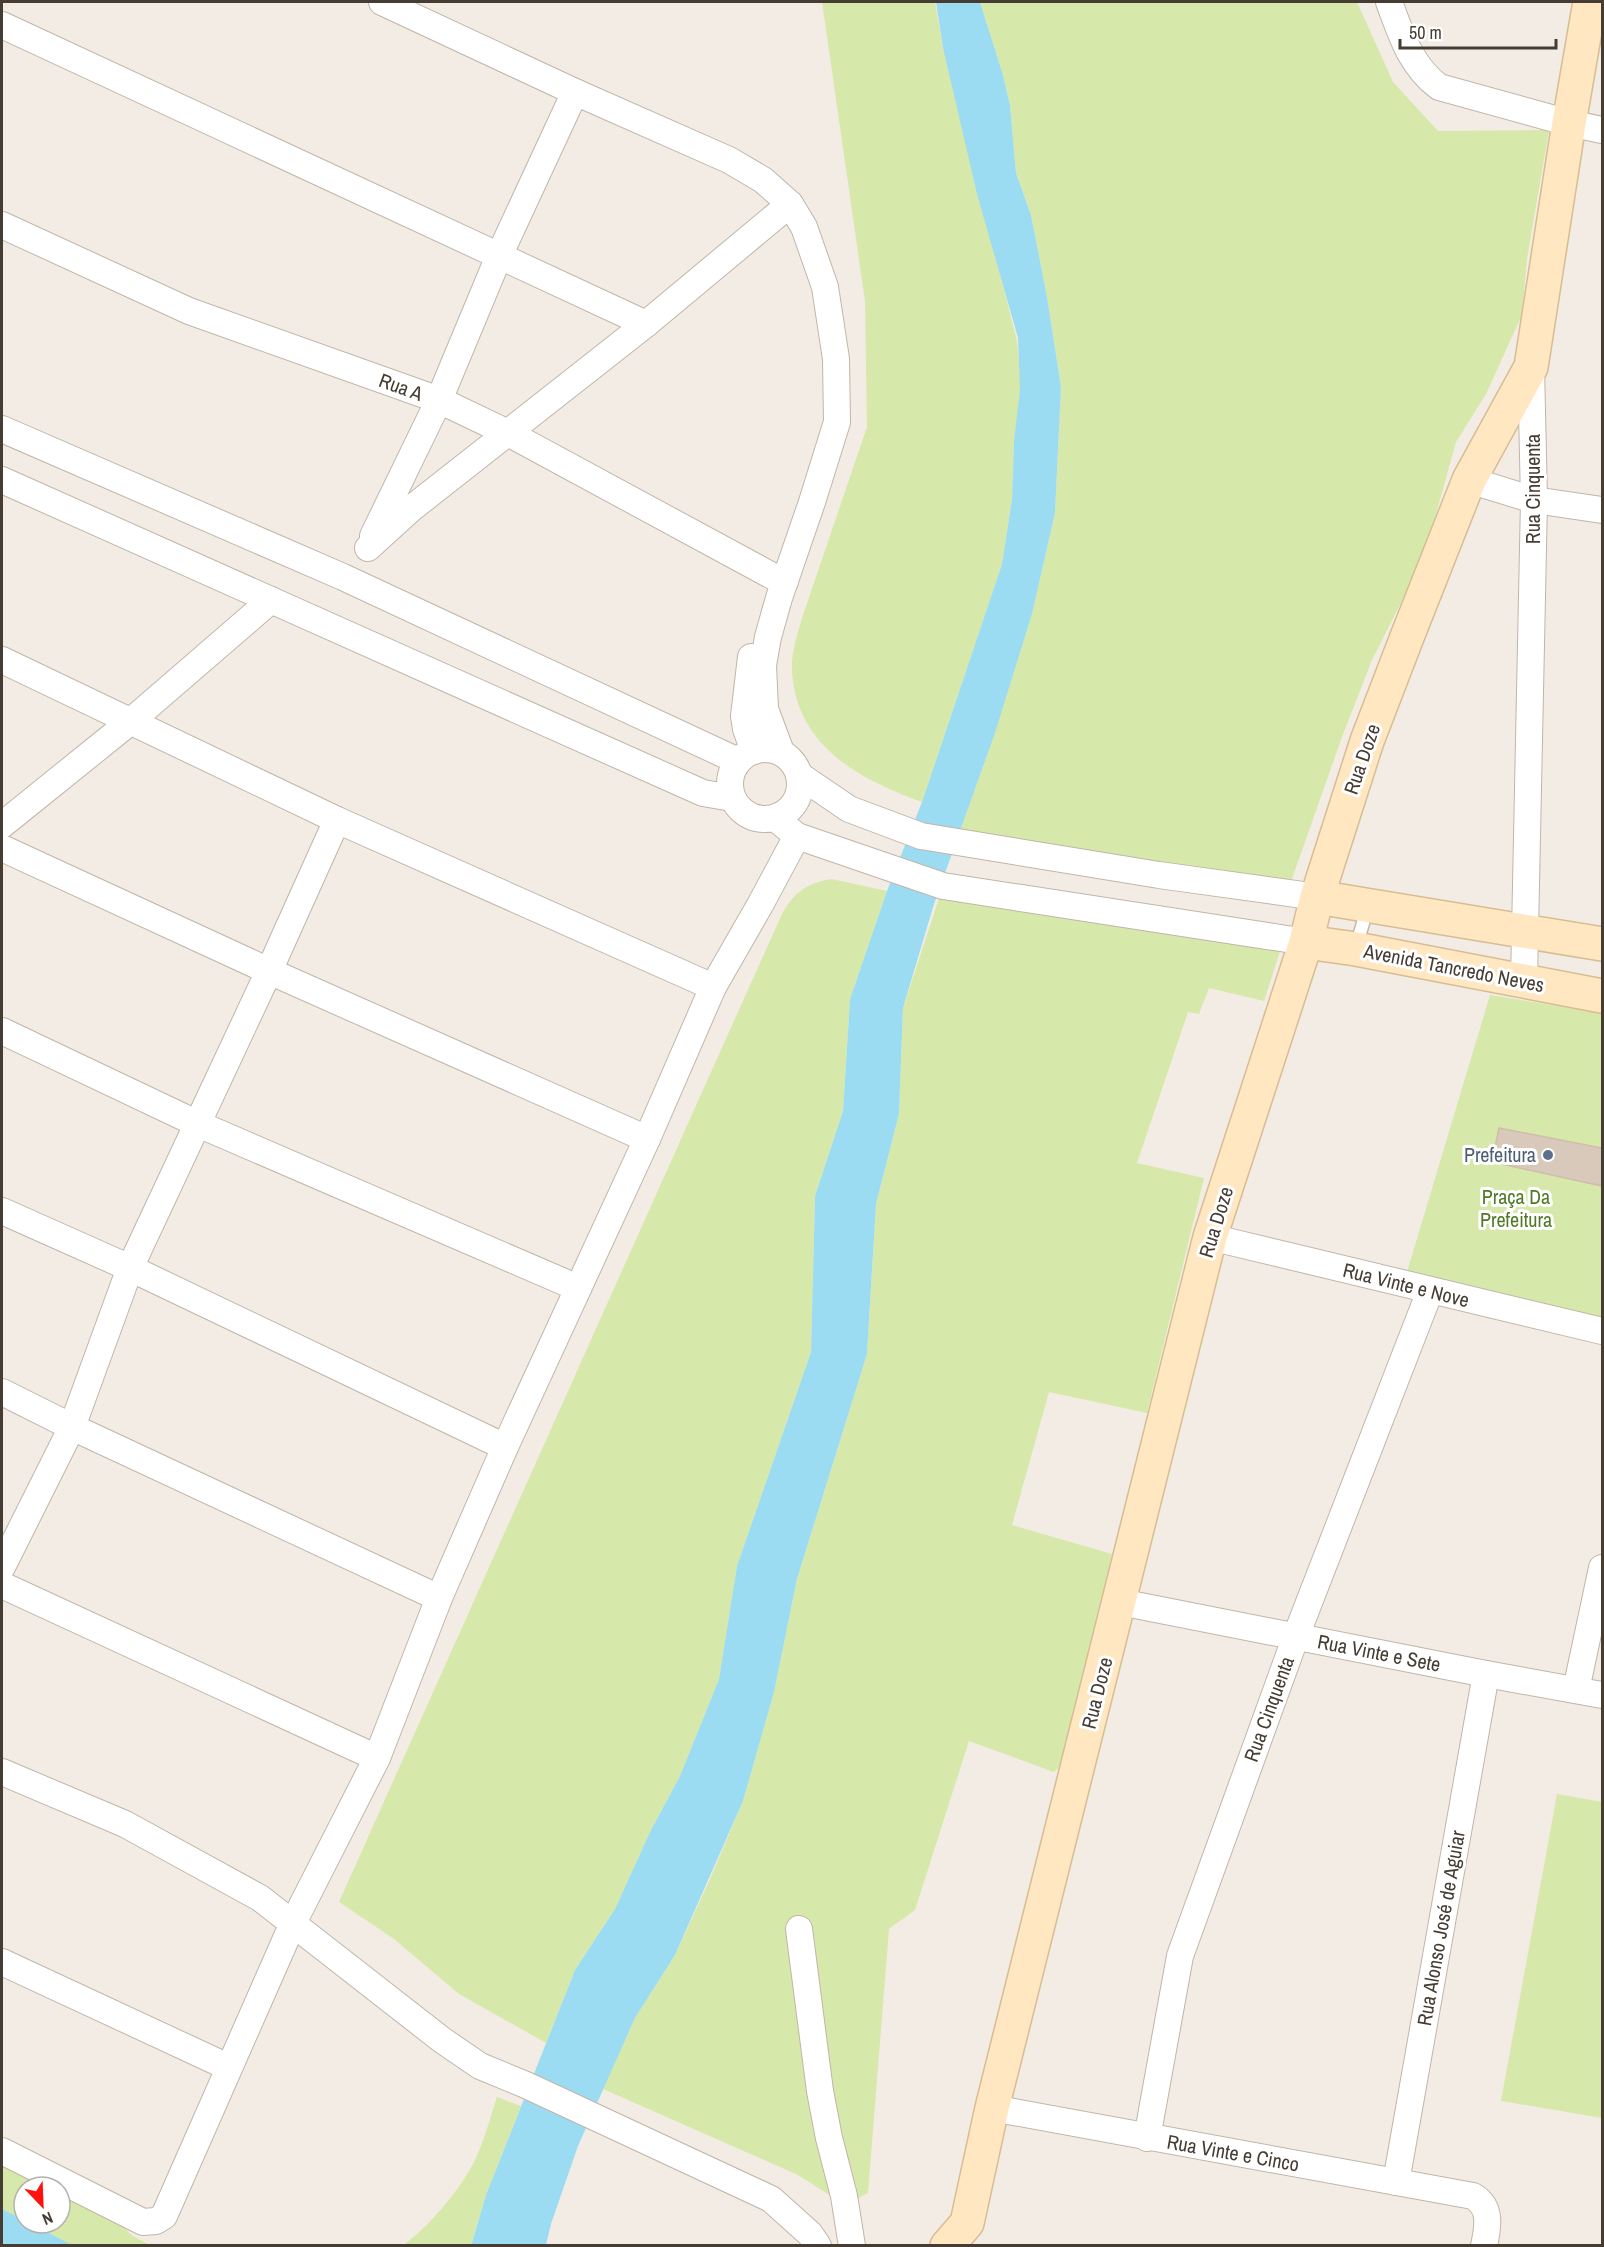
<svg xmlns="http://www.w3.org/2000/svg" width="1604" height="2247" viewBox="0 0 1604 2247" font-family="'Archivo Narrow',sans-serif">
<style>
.green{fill:#d6e9aa}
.water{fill:#9cdcf3}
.building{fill:#d8c9bb;stroke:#d0bdab;stroke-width:1.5}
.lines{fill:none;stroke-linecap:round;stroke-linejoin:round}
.lane-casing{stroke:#c1b5a9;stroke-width:15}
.street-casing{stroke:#c1b5a9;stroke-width:28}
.secondary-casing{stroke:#d8bc93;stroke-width:36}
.lane{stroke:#fff;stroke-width:12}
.street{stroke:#fff;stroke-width:26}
.secondary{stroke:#ffe7c1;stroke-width:33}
.service-dot{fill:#5c6f8a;stroke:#fff;stroke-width:2}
.labels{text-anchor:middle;stroke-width:6;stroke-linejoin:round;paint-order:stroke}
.street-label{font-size:20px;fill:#453c33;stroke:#fff}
.service-label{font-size:20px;fill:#4e5e75;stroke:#fff;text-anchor:end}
.park-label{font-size:20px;fill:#507925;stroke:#fff}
</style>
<rect width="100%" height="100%" fill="#f3ece4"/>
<!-- green -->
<g class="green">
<path d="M822,2h113l8,46 74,293 5,48 -8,51 -2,59 -10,65 -80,238c-62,-22 -126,-56 -130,-131 -1,-18 5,-36 10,-53l65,-191 -2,-126z"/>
<path d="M980,2h377l36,80 45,49 111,-1 -22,129 -5,56 -36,79 -30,48 -32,115 -52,103 -30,77 -55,156 -328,-59 36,-102 37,-118 23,-101 6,-126 -14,-90 -16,-82 -15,-42 -6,-68 -7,-30z"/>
<path d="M832,879l55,12 -37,108 -7,112 -28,85 -4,156 -74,214 -18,113 -39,97 -30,56 -35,77 -40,61 -29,73 -87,-49 -65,-55 -55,-37 442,-986c12,-23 25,-33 51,-37z"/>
<path d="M943,886l341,53 -20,62 -55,-13 -10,26 -11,-2 -51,151 67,15 -57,235 -98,-21 -37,133 100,29 -43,203 -15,15 -85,-31 -54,169 -26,19 -21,264 -23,12 -47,-30 -195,-86 32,-71 40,-63 35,-76 33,-78 31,-109 23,-113 70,-225 9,-150 23,-90 4,-106z"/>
<path d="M1490,995l112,18v306l-195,-47z"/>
<path d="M1557,1794l45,8v316l-101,-17z"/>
<path d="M497,2097l24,9 -35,89 -15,50 -69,1c27,-19 57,-55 72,-84 10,-20 16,-44 23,-65z"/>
<path d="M2,2164l48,23h-26v36h36v-31l57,27 14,16 19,10h-84l-64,-32z"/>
</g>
<!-- water -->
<g class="water">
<path d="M936,2h44l23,73 7,30 6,68 15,42 16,82 14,90 -6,126 -23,101 -37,119 -61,171 -31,104 -4,106 -23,90 -9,150 -70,225 -23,113 -31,109 -68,154 -40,63 -57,128 -27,78 -5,21 -75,1 15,-51 89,-225 40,-61 35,-77 30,-56 39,-97 18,-113 74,-214 4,-156 28,-85 7,-112 37,-108 35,-89 80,-238 10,-65 2,-59 6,-50 -2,-52 -41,-144 -34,-146z"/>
<path d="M2,2209l22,11v3h5l43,22h-70z"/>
</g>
<!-- building -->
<path class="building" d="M1499,1128l103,20v38l-110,-24z"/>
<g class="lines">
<!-- lane casing -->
<g class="lane-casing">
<path id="lane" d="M1356,947l12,-41"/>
</g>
<!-- street casing -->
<g class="street-casing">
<g id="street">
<path d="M382,2l193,90 154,68 34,20 27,24 14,23 21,60 11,72 1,63 -25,80 -33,96 -11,39 -5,28 2,44 16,43"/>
<path d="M1389,2c12,32 21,63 50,85l130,36 33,7"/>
<path d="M2,25l644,299"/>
<path d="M2,225l187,86 250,89 69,33 268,145 9,3"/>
<path d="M2,429l341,148 395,184"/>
<path d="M2,480l701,313 29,5"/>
<path d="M1469,480l65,20 68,10"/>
<path d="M373,536l66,-136 60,-144 76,-164"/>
<path d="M368,548l44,-40 234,-184 144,-120"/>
<path d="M751,657l-7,59 2,13 8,22"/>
<path d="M2,660l335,160 376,167"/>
<circle cx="765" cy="784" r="35"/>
<path d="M799,775l50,34 72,27 238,39 158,22"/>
<path d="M775,818l22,18 146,50 363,56"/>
<path d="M2,825l129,-104 140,-121"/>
<path d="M2,848l267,123 378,168"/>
<path d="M1524,981l10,-481 -3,-133"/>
<path d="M2,1031l196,93 380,164"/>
<path d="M2,1211l128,57 375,179"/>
<path d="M1210,1237l392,94"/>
<path d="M2,1392l70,35 367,171"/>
<path d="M2,1567l70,-140 58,-159 139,-297 68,-151"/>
<path d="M2,1585l375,173"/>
<path d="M1120,1602l366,72 116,21"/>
<path d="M1576,1690l26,-122"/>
<path d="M2,1772l123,52 135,74 182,142 38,26 46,19 245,114 39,35 8,12"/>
<path d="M799,1929l21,162 9,47 15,58 8,50"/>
<path d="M2,1962l226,105"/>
<path d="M992,2108l481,88c19,11 15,31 11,50"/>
<path d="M1147,2138l33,-182 116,-320 134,-345"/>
<path d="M2,2151l141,71 13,-1 8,-5 129,-293 84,-165 62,-160 66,-151 142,-308 66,-152 47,-82 37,-69"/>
<path d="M1396,2182l90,-508"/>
</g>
</g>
<!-- secondary casing -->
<g class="secondary-casing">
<g id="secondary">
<path d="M1317,897l285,47"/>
<path d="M1306,942l50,7 246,47"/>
<path d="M947,2246l20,-23 25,-115 218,-871 96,-295 11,-45 50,-156 40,-104 62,-157 62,-113 38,-244 21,-121"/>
</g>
</g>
<!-- lane -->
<use href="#lane" class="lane"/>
<!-- street -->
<use href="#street" class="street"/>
<!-- secondary -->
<use href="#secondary" class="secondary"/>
</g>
<!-- markers -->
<circle class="service-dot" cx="1548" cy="1155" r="6"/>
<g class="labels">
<!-- street labels -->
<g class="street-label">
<text transform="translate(401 387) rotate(20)" y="7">Rua A</text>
<text transform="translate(1533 489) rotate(-90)" y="7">Rua Cinquenta</text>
<text transform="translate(1362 759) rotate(-71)" y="7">Rua Doze</text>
<text transform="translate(1454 968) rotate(11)" y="7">Avenida Tancredo Neves</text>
<text transform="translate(1216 1222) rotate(-73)" y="7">Rua Doze</text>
<text transform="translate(1406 1285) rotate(14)" y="7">Rua Vinte e Nove</text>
<text transform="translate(1379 1653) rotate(11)" y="7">Rua Vinte e Sete</text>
<text transform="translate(1097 1693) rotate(-76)" y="7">Rua Doze</text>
<text transform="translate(1269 1709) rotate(-70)" y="7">Rua Cinquenta</text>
<text transform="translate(1441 1928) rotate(-80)" y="7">Rua Alonso José de Aguiar</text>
<text transform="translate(1233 2153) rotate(10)" y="7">Rua Vinte e Cinco</text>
</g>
<!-- service labels -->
<g class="service-label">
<text x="1536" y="1162">Prefeitura</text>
</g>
<!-- park labels -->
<g class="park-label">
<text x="1516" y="1204">Praça Da<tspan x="1516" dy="23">Prefeitura</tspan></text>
</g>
</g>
<!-- border -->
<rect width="1604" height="2247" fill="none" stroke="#453c33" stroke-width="6"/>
<!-- north arrow -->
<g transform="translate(42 2205) rotate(157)"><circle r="28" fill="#ffffff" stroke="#b5b1ad" stroke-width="1.5"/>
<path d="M0-4.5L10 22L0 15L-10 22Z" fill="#ff110e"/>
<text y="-9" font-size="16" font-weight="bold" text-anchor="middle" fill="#453c33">N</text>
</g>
<!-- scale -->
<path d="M1400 39v9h156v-9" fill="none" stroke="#453c33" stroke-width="3"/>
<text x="1409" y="39" font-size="18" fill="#453c33" stroke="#ffffff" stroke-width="4.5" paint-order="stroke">50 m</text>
</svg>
